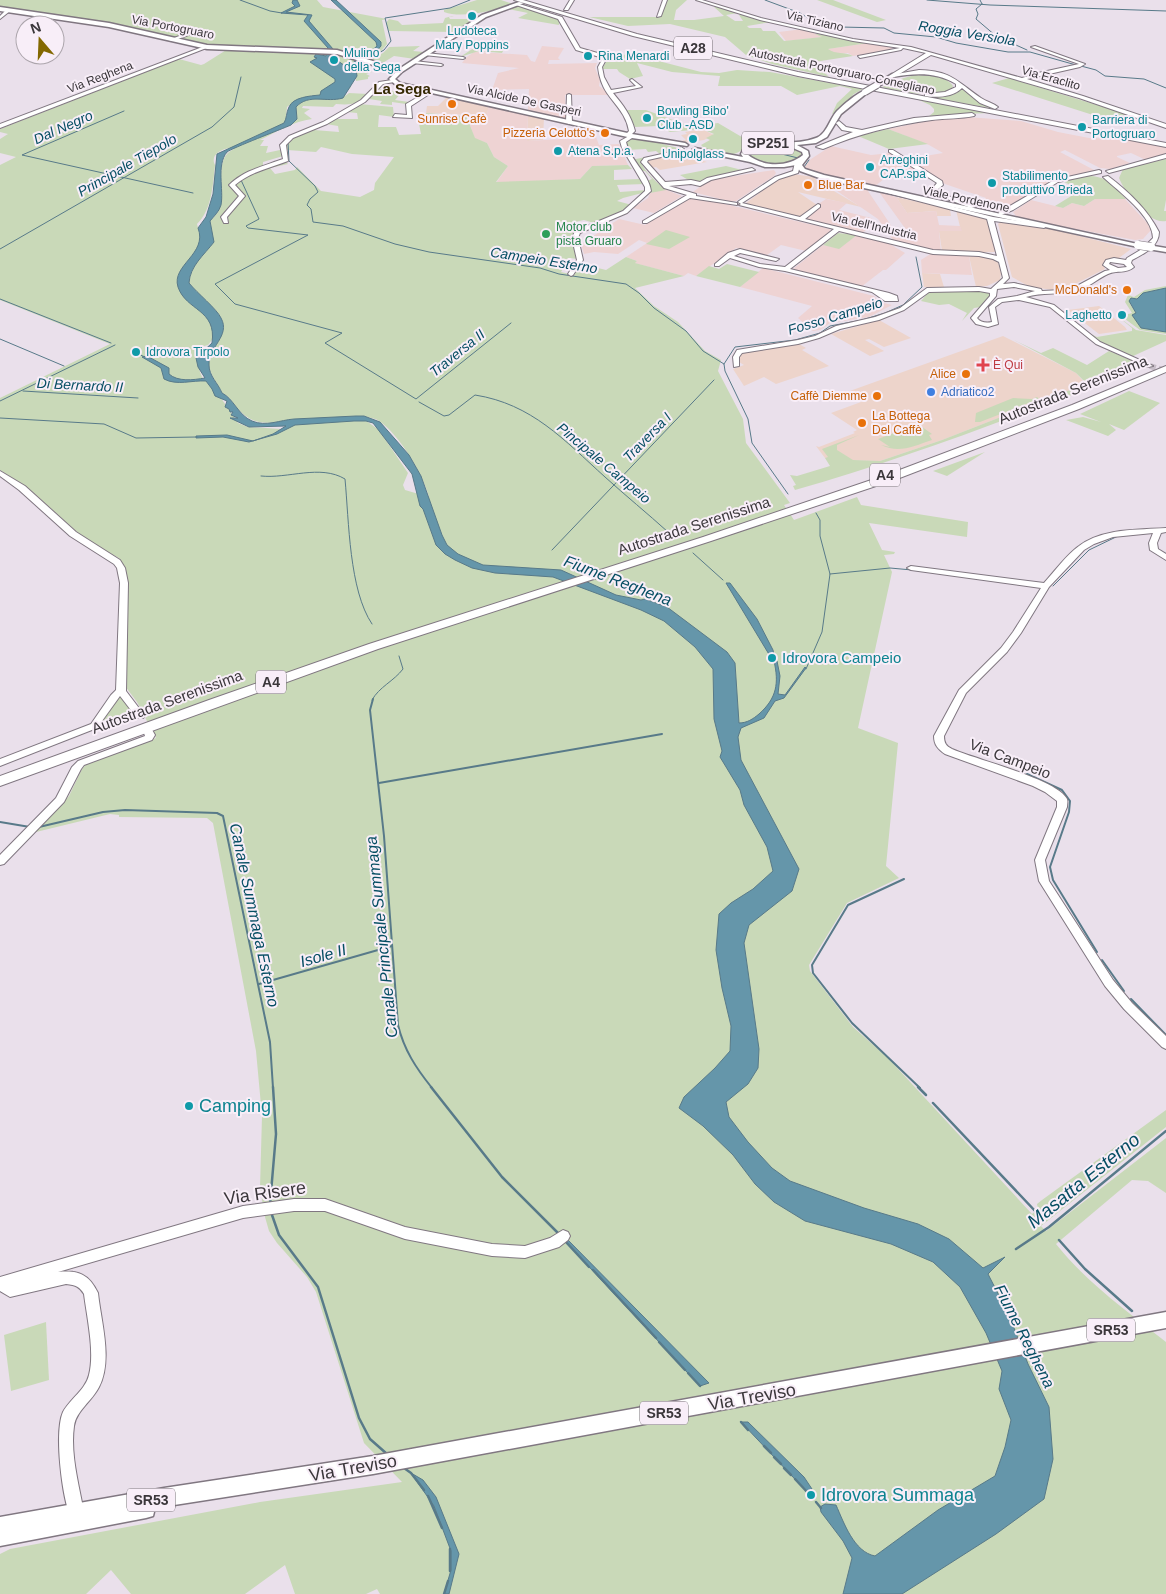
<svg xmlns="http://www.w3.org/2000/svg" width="1166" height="1594" viewBox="0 0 1166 1594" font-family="Arial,sans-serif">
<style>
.commercial{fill:#edd4cb}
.industrial{fill:#eed3d3}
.green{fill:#c9d9b8;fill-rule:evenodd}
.water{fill:#6596aa;stroke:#587a89}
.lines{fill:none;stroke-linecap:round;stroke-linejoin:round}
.stream-far2{stroke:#587a89;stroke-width:1}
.stream-far1{stroke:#587a89;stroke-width:2}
.stream{stroke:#587a89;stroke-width:2.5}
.minor-tunnel{stroke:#c7bec8;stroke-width:6;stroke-dasharray:6 3;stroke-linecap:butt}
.minor-casing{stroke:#807781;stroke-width:2}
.major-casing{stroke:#807781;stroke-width:3}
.highway-casing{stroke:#807781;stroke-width:2}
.minor{fill:#fff;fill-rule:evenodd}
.major{fill:#fff;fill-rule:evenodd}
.highway{fill:#fff;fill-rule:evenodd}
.major-bridge-far1-casing{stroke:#807781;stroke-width:8;stroke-linecap:butt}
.major-bridge-casing{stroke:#807781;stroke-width:9;stroke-linecap:butt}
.major-bridge-far1{stroke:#fff;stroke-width:6}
.major-bridge{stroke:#fff;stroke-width:8}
.culture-dot{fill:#0f9aa8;stroke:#f8eef8;stroke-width:2}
.food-dot{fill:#e8710a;stroke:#f8eef8;stroke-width:2}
.leisure-dot{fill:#2e9e5b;stroke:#f8eef8;stroke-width:2}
.health-dot{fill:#e0444e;stroke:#f8eef8;stroke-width:2}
.shop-dot{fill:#3f7fe0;stroke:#f8eef8;stroke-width:2}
.labels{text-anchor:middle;stroke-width:4;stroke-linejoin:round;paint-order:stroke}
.far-street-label{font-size:12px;fill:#3b373b;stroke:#f8eef8}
.far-culture-label{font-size:12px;fill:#0d838f;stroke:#f8eef8;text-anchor:start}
.far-food-label{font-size:12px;fill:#c56008;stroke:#f8eef8;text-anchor:end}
.far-leisure-label{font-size:12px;fill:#27864d;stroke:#f8eef8;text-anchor:start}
.far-health-label{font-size:12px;fill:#be3a42;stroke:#f8eef8;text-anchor:start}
.far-shop-label{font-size:12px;fill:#366cbe;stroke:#f8eef8;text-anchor:start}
.far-water-label{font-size:14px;font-style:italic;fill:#064e63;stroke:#f8eef8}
.shield{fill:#f8eef8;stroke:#746e74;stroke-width:1}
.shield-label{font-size:14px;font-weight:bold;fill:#3b373b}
.far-quarter-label{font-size:15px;font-weight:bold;fill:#342800;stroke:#f8eef8}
.street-label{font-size:15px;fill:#3b373b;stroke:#f8eef8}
.culture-label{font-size:15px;fill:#0d838f;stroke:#f8eef8;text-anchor:start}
.water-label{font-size:16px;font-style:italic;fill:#064e63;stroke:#f8eef8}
.near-culture-label{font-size:18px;fill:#0d838f;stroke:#f8eef8;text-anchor:start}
.near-street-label{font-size:18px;fill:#3b373b;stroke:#f8eef8}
.near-water-label{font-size:19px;font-style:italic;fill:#064e63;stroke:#f8eef8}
</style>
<rect width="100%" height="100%" fill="#eae0eb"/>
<!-- commercial -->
<g class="commercial">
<path d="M447,97l42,8 -4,19 -16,-1v-8l-43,-2 1,-7h11z"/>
<path d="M528,114l16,4 -1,22 -16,1z"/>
<path d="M702,129l12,6 -10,5 -12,2 1,1 -20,-1 13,-2 -5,-5 6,-1 -2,-2z"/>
<path d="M678,153l29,9 -47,8 -4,-3 -5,1 -4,-5 2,-3z"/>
<path d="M793,174l21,3 3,4 44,26 -63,-15 19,13 -17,12 -53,-12 -1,-2 32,-24z"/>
<path d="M896,197l54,12 1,7h-14l-1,-5 -29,2z"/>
<path d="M956,210l31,9 9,32 -2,1 -41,1 -11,-2 -3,-20h22z"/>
<path d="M1001,221l55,9 75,19 -12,9 -13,3 -3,3 2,5 -28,14 2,2 -4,1 -21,4 -24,-3 -18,-10 -14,-53z"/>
<path d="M969,256l17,1 11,2 4,14 -1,7 -13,6 -11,1z"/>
<path d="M922,273l18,1 4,13h-20z"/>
<path d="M1099,306l26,21 2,3 -28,4 -31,-24z"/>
<path d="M879,320l32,18 -27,9 -15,-8 -4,1 19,11 -14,5 -39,-22z"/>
<path d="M1003,336l73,37 8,9 -1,3 -141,55 -62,21 -49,-1 -6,-2 -9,-12 3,1 36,-14 -2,-1 4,-2 -26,-17 30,-11 -14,-10z"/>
<path d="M799,344l7,4 -4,2 27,16 -53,18 -12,-7 -20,9 -11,-17 11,-4 -5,-3 1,-8 7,-4z"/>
</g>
<!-- industrial -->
<g class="industrial">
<path d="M803,29l21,8 -38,4 -7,-9z"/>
<path d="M868,43l26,3 -3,2 3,2 -41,6 -5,-3 -12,1 -9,-5z"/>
<path d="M542,46l22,2 -6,10 2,2h-11l-1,4 49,-1 -2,5 5,12 -1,6 12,9h-46l1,23h-4l-34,-8 1,-21 -37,1 6,-17 21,-5 -57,-5 3,-4h-1l10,-7h5l48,3 4,6 4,1z"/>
<path d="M489,105l39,9 -1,27 69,-4 3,8 20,-1 9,21 -36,1 -12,13 -84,4 12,-17 -14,-9 -7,-14 -12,-4 -6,-16h16z"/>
<path d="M967,117l54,4 37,11 31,6 41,1 36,8v6l-6,4 -14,3 -15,-7 -14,3v1l13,6 -20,6 -10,-1 -35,-18 -5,2 36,19 -6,2 -21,3 -12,-6 -9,2 12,6 -10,3 -47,30h-4l-28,-6 15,-7 -41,-14 -38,-25 36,-6 -14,-8 -41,-16 54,-11z"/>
<path d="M831,146l40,9 20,-2 30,18 -31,3 -16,13 -68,-17 -1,-4 6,-7z"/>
<path d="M774,170l2,3 -2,3 -38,25h-8l-35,-9 16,-12z"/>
<path d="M860,187l6,1 28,42 13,1 -28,-39 17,5 11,16 29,-2 3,14 21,1 2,5h-23l2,21 -48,-12 -15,-21 -41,-28 11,-3 7,2z"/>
<path d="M664,189l18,7 -28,17 -21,-5 15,-10 2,-5z"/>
<path d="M695,197l135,32v4l-24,18 -25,-6 -14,10 -31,-7 -40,28 -8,-3 -4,3 -50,-13 3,-2 -11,-4 21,-14 -8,-3 -21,14 -24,-2 -10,2 -3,-10 38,-25 26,6 42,-27z"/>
<path d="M826,199l21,4 -8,7 32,8 10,11 -12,-1 -7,5 -57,-14 16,-13 -4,-1z"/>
<path d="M1095,199h30l23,25 3,6 -8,9 -8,1 -113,-21 -6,-3 -3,-4 18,-12 32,8 9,-5 12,3z"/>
<path d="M857,235l31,8 17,10 -19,17h-3l-22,17 -68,-18 30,-24 16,3z"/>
<path d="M932,253l37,3 3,19 -50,-2 -1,-13z"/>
<path d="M763,268l111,28 6,6 12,3 -23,12 -39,6 -10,7 -7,1 -15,-13 14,-12 -72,-19z"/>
</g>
<!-- green -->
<g class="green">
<path d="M0,0h317l6,7 64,12 -5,1 5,24 -9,11 -18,8 9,4 -2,3 5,2 -6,2 4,2 -2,1v2l-12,2v-14l-9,10 4,10c-16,19 -45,4 -64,20l-1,11 4,4 -15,9 16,-6c2,-6 2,-14 6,-19 11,-15 38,0 52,-13l19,1c-9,11 -19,11 -32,10l-3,3 -30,-1 -1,2 8,1 -6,4 8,6c-18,2 -36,13 -52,21h4l-4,6h8l-2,7 14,-3 3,6 -20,6v4l21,-6 4,4 -18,4 5,6 20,-4 2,-3 24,24 39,6 14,-7 1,-7 19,-26 -42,-3 -31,-7 -5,5 -29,-2 -1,-6 2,-4 26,-10 25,2 -1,-6 -12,-2 12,-7v2h20l-1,-6 -10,-1 12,-8 34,3 1,10 -15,-2 -1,12h18l3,8 22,-1 -3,-15h9l-1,-6 38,3 5,-2v9l6,15 12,5 7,14 14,9 -12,16 84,-3 12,-13 36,-1 4,4 -18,1v10l25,-1 6,5 -28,1 3,7 27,-2 -1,2 -23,6 -6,3 15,4 -21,13 -17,5 -10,-3 -5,1 -13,4 -3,4 12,3 -3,3 6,24 -8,-1 -9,14 13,3 8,-11 24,6 20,-13 11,4 -2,2 49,13 -49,12 19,18 24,16 27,29 16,9 -3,11 25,48 3,24 44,60 -6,2 10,15 63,-23 4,8 107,17 -1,15 -98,-14 13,27 13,2 -1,2 -10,1 8,17 -34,156 40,15 -12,123 13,12 -52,25 -38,62 1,6 43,56 35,31 144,156 6,-5 -1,-5 5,-4 124,-90v17l-125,99 5,5 120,-93v55l-18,-12 -16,-1 -76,64c31,39 71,67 110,98v252h-786l-3,-5 -11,5h-71l-10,-29 -40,29h-114l-20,-24 -25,24h-86v-40l10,-5 250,-47 142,-20 -38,-39 -48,-151 -9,-15 -30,-34 -8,-12 -4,-14 -5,-29 2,-72 -6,-65 -43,-228 -6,-5 -88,-1v-2l-9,-1 -78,19 37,-37 13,-27 6,-7 68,-24 -19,-36 -12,-16 -1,-116 -5,-12 -32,-17 -59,-53 -28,-18v-72l110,-54 -110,-44v-135l16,-8 -16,-4v-14l8,-5 -8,-2v-3l179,-70 22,6 3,-1 27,-17 -35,-3 -73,-17 -123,-19zM229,148l5,1c-20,8 -10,39 -13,55 -1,7 -6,12 -11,17l1,11 -13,-4 -1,-4c15,-14 16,-40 18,-59 -5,-10 5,-15 14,-17zM214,242c-11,13 -24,24 -25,41 8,11 27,25 32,35 10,18 -14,29 -12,47 1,11 9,18 13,28 8,4 10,9 16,16 19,20 32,13 57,11l-14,9 -33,-2 -10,-4 -30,-44h-5c-5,-9 -7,-22 -2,-32l7,-2 7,-9 -6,-23 -29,-38zM364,416c6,2 11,2 15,5 20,13 44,53 50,76l-24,-7 -2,-5 5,-12 -29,-43 -18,-13z"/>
<path d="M477,0h24l12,4c-18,6 -50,15 -69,8v-2z"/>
<path d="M667,0h20l-11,10 -2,10h20l30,-4 -10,-9h3l21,6 -12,2 9,6h8l-4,-6 3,-1 29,8 -24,4 2,2h12l2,3h12l9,10 38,-4 -7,-3h4l49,9 -40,6c8,6 16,2 25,7l-39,6 15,15 -57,-13 -26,-9 -21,-18 -55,-13 -42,2 -39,-9h71z"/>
<path d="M817,0h16l53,20 -9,2z"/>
<path d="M518,6l41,13v6l-41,-7 10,-5 -20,-4z"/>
<path d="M452,16h2l-5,1 1,2h24l-19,13 -66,-1 -3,-8 3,-4 9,2 4,4 41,-2 2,-5z"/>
<path d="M474,40l33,3 -5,10 -23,-2 -19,6 17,-11 -8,-2z"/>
<path d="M420,46l-7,5 11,1 -9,7 -21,-3 -13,8 -12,-4 14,-7 6,-6z"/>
<path d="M639,54l8,4 54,14 18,1 18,-3 33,2 93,17 -9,5 -17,19 -5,1 5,-11 15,-14 -12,-3 -43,9 -16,-9h-63l2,-10 -48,-4 -35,-9 6,13 -13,3 -11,-7 -2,-3h-15l7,-12 13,-1 -2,-1z"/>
<path d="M916,75c12,1 30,0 37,11l-2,4c-20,8 -48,3 -69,-3 10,-4 21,-10 34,-12z"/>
<path d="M1009,78l124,38 -18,6 -123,-39z"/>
<path d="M964,87l9,11 22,11 -71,-13h16z"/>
<path d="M377,89l25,3 -7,8 14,2 -3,2 -14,-2v3l-12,-1 2,-3 -13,-2z"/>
<path d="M919,100h1l72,13 -33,1 -31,3 6,-5v-3l-4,-4z"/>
<path d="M627,110h19l46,17 26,-4 34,20c-8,4 -12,10 -19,11l-28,-5 -4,-4 9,-5 -4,-2 8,-4 -12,-5 -32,3 -12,-6 -23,1z"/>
<path d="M888,129l40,15 -39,5 -31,-13z"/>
<path d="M636,137l42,11 -3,4 -34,9c2,10 17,22 25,29l-16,3v-8l-3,-4 5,-2 -7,-8h-6l-8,-11 29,-6 -4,-3 -8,1 -2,-3 -19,1 -1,-9z"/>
<path d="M763,145h21l16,5 3,6c-15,12 -39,9 -55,-1l1,-5z"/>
<path d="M1166,159v41l-2,11h2v10c-17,4 -41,-28 -47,-43l4,-9z"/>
<path d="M726,166l20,5 -40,7 -7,4 -9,-1 -10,-6z"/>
<path d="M1083,176c23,-1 29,7 43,23h-31l-11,7 -12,-3 -9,5 -8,-2 26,-16 -19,-9z"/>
<path d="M666,230l24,7 -21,12 -23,-5z"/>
<path d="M838,233l19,2 -18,14 -16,-4z"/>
<path d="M727,264l32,8 -19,15 -44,-11 13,-10 10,3z"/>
<path d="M1166,286v2c-17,4 -22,4 -36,16l7,10 29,16v4l-26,-4 -19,-14 11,-3 -7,-11 3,-7 6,2 11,-7z"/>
<path d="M981,290l10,4 -10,13 -7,1 -12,13 5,-8 -18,-9 -10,1 -18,-4 7,-8 6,-2z"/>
<path d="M1116,315l20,15 30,5v6l-35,16 -36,-18 -4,-5 6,3 35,-6v-3z"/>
<path d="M1014,340l27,13 12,-5 34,17 22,-14 30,12c-37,23 -79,36 -119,51 -74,28 -148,54 -225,76l-2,-4 3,-1 -6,-10 7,1 33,-10 -5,-8 3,-1 -6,-8 37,-14 -22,10v5l16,10 27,1 62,-21 141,-55 1,-4 -8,-8z"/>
<path d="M1129,391l31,12 -36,27 -15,-6 7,6 -8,6 -42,-16 17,-3 18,5 -21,-8z"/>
<path d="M1037,397l2,2 -59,23h-5l1,-9 37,-15 19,1z"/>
<path d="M918,424l14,10 -3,1 3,5c-18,6 -33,14 -51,5l9,2 -12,-8z"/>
<path d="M985,452l-38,24 -14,-5z"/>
<path d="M119,696h3l14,18 -1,2 -38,13 -1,-2z"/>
<path d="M46,1322l3,58 -38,11 -7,-56z"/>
</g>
<!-- water -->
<g class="water">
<path d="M293,0h4l3,6 -14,6 26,3 -3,6 24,28 -1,5c6,6 11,14 20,12l4,-8 12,-4 9,-8 -1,-4 -45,-42h5l45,42v4l-7,8 -15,7 -3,8 1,7 -14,22c-17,5 -34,-5 -47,9l1,12 -6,6c-9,4 -59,23 -64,27 -11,13 -3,38 -6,53 -2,7 -7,11 -11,16l4,21c-10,13 -24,24 -25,41 8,10 28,26 32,35 10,18 -13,29 -12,47 0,11 9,18 13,28 12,6 16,22 30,28 14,6 28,-1 42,-2 21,-1 41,-2 62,-3h8l16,6 29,33 12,21 21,59 5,10 11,9 25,11 78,5 55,25 25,5 4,-1 22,8 60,45 8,11 4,60c8,0 14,-4 20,-9 18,-16 20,-31 15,-53h3l3,15 -2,18 7,1 20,-28 1,1 -22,30 -9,3 -11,17 -23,10 -3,9 3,23 58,109 -7,22 -43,34 -5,18 15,106 -1,19 -10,16 -22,18 3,15 19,25 24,26 18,13 74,27 54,16 31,15 34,29 22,-11 -17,17 21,41 19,49 21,43 4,52 -9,40 -48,35 -94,60h-59l9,-36 -9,-17 -22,-29 -1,-5 5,-3 11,1c8,18 18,47 39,51l63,-46 57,-34 10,-29 6,-27 -12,-31 3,-18 -16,-38 -26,-46 -27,-25 -42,-18 -86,-23 -31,-19 -19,-18 -22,-29 -30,-29 -24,-18 5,-11 31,-29 15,-17 1,-25 -9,-38 -6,-38 3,-36 12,-11 22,-14 20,-18 -6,-24 -23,-42 -4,-15 -20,-33 2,-6 -8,-32 -1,-50 -18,-22 -31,-26 -23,-11 -88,-33 -58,-4 -23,-5 -17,-8 -10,-6 -9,-9 -13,-36 -3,-3 -8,-32 -39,-51 -7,-2h-12l-59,4 -18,9 -28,8 -26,-5 -27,1v-2l31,-1 26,6 20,-7 13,-8 -37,1 -19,-9h8l-7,-3 2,-3h-3l-1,-3 -4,-2 2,-6 -12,-5 -3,-7 -6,-8c-14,-1 -29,5 -42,-2l-3,-11 -19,-11 5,-1 22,12v6c9,8 24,6 36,4l-7,-11 -2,-9 16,-15c5,-34 -26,-32 -34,-56 -7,-22 30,-33 20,-59l8,-11 7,-23 4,-40 67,-31c3,-5 2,-10 5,-16 4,-10 21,-11 31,-12l1,-4 14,-9v-3l-25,-17 7,-4 -3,-1 2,-3 10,2 2,-8 -24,-27 4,-6 -27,-2 14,-7 -3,-3z"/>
<path d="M1166,288v44l-25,-4 -9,-13 4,-2 -7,-12 2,-3 6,1 6,-6z"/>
<path d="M726,583h4l27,36 16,31 1,5 -4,1z"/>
<path d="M567,1239l142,144 -9,3 -135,-145z"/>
<path d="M741,1422h7l56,55 8,12 -4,4z"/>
<path d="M411,1473l12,7 13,17 23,57 -10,40h-5l7,-24v-19l-17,-45z"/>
</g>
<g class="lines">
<!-- stream-far2 -->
<g class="stream-far2">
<path d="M240,0l30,11 12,2"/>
<path d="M765,0l35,13 11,7 29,7 44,1 10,5 42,4 20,6 52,9h22l46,13"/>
<path d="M927,0l63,5 176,6"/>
<path d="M980,0l2,4"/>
<path d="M982,4l-6,5 2,5 -2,5 20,17 31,14"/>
<path d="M370,58l14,-8 7,-9 -6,-23 65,-10 20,-8"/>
<path d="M1081,66l15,4 9,6 39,3 22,9"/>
<path d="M148,68l47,-18"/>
<path d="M124,111l-102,44 171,38"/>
<path d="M288,142l1,19 26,25 3,6 -8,7 -3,6 4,4 2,13 30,4 52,18 34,8 111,16 19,6 67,10 13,9 15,15 32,23 17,20 21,13 1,7 23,48 4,24 36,51"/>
<path d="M757,148l41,10"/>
<path d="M804,167l5,-7"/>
<path d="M243,179l-2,1 18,39 -13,7 2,2 60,7 -93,49 20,20 107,29 -17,10 91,56 95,-76"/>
<path d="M0,249l212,-122 22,-20 7,-30"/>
<path d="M0,299l111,44"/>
<path d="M0,339l64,27"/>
<path d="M138,354l7,3"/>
<path d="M724,364l11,-17 60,-7 25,-7 10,-7 32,-6 23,-7 18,-8 19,-18 -6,-30"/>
<path d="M23,391l115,7"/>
<path d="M0,401l115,-56"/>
<path d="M419,402l25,14 5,-1 26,-20c57,9 89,45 130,82 21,19 42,36 63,55"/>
<path d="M0,418l104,6 32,14 61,-1"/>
<path d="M261,476c27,3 59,-12 84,3 4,42 4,111 27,145"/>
<path d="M552,550l162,-170"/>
<path d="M693,553l30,27"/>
<path d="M830,574l60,-6 22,2"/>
<path d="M1053,586l36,-36 29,-14"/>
<path d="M806,669l16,-37 8,-58 -10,-38v-16l-4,-7"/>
<path d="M372,700c7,-13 22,-19 31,-31l-4,-13"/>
</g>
<!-- stream-far1 -->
<g class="stream-far1">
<path d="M373,699l-3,11 14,126 14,189c6,25 18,43 34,63"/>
<path d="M1027,774l35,16 8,11 -1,11 -19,55 3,13 44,72"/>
<path d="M379,783l283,-49"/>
<path d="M0,822l30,5"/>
<path d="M39,827l64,-15 22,-2 92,3 6,3 47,226 3,46"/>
<path d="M904,879l-56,26 -36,60 1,8 39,50 68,65"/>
<path d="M1102,960l22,31"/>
<path d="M259,984l133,-38"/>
<path d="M1131,999l35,36"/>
</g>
<!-- stream -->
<g class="stream">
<path d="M431,1087l71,90 56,56"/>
<path d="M918,1087l8,8"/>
<path d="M933,1103l104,110"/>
<path d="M270,1204l6,-70 -3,-47"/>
<path d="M272,1215l7,20 39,52 41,131 11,21 17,15"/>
<path d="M1059,1240l26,29 47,42"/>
<path d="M565,1241l24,26"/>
<path d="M1016,1249l33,-22 117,-96"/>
<path d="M593,1270l63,68"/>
<path d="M659,1342l26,28"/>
<path d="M688,1373l12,13"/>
<path d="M741,1422l7,8"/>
<path d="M764,1446l7,7"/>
<path d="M774,1457l7,7"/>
<path d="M404,1468l7,5 13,17"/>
<path d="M784,1468l7,7"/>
<path d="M795,1479l13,14"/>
<path d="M428,1496l14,32"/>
<path d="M816,1502l5,6"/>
<path d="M450,1549v22"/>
<path d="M444,1594l4,-13"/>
</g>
<!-- minor-tunnel -->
<path class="minor-tunnel" d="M1150,366l16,5"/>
<!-- minor casing -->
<g class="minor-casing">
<g id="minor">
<path d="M570,0h4l-6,10h-4z"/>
<path d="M663,0h4l-6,16 -4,1z"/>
<path d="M696,0h6l59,18 92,21 58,8 111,31 16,-5 41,-9 -48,-17 4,-1 50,18 -5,3 -53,12 56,17 83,28v4l-87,-30 -148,-43 -35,21h-4v-2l34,-21 -23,-5 -2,2 -41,8 -2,-2 42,-8 -47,-7 -93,-21z"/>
<path d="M516,3l46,14 18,31 28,8 -6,11 2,10 7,13 25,-4 -6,-6 2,-1 10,8 -29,6c10,12 18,22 22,38l-4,4 4,1 -9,6c4,18 23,32 25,49l-24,22 -47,20 -2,5 5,22 -10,15 -2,1 -3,-2 9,-14 -5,-22 3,-7 48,-20 22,-20v-4l-23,-39 -2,-7 9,-5 -3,-2 3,-3c-3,-17 -13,-25 -22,-38 -5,-7 -8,-17 -9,-26l5,-9 -27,-8 -18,-31 -42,-14z"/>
<path d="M6,10l4,1 -10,8v-3z"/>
<path d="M192,31l4,1 -23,9 -4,-1z"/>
<path d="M205,46l4,1 -209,81v-4z"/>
<path d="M426,53l37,4 2,1 -2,1 -39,-4z"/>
<path d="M414,61l27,3 2,1 -2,1 -29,-3z"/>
<path d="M392,80l2,2 -11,2 -18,18 -38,22 -34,14 -7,7 2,16c-18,7 -38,11 -53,24l10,11 -18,21 1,6h-4l-3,-6 18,-21 -10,-11c15,-15 35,-19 54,-26l-3,-14 9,-9 34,-14 38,-22 18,-18z"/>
<path d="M430,90l4,1 -23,15 1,12 -19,-1 2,-3 12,1 -1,-11z"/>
<path d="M569,94l2,1 1,27 -3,2 -3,-2 1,-27z"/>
<path d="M681,147l3,2 -5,4 -31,7 -1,2 18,20 26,-2 9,2 7,-4 45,-10 3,2 -44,10 -11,6 -9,-2 -22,2 27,8v2l41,7v2l-47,-7 -43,25h-4v-2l44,-26 -23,-7 -23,-26 3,-4 31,-7z"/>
<path d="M889,150h4l49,31 1,4 -6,5 1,2 38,15 -5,1 -37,-14 -3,-4 6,-7 -48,-31z"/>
<path d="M1166,154v4l-57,15 -3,-2z"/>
<path d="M798,160l3,2 -3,11 -19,6 -37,24 58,14 18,-13 2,1v2l-15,12 128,31 46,2 18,4 -10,-37 -107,-28 3,-2 110,28 53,8 1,1 -3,2 -50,-7 15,57 -6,6 11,-1 27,6 1,2 20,-1 13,-3 30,-16 5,-1 -7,-5 3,-5 8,-2 12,2 1,-2 15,-9 11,-11c0,-22 -35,-47 -50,-61l5,-1c20,15 40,34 51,56 0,15 -16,22 -27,28l-1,3 3,4c-8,7 -17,3 -26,7 -11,5 -20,14 -31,17 -17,4 -35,1 -51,6l28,8 46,37 53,24 -5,1 -52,-23 -46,-37 -31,-7 -17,2 -7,5 3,17 -10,3 -12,-3 -5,-6 19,-22v-3l-11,-2 -50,1 -25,18 -25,10 -39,9 -21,9 -21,6 -56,9 -3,4v9l-5,1 -1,-10 4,-7 61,-10 17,-4 21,-10 39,-9 25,-9 27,-20 52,-1 12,2 12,-11 -4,-16 -6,-3 -14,-3 -46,-2 -94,-23 -49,38 99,24 8,3 1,5h-13l-13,-9 -87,-21 -26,-4 -29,-9 -11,8h-4v-2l13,-11 12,-4 39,10 -3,2 -36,-8 -6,3 26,8 25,3 49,-38 -95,-24 2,-1 -3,-2 1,-1 36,-24 18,-6 2,-9zM1110,262l14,2 3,3 -9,1 -9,-4zM1014,287l21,4 -18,5 -19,3 -9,8 3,15c-6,1 -11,1 -15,-4l19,-22 1,-7z"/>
<path d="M1099,170l2,1v2l-43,9 -45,28 -12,5 -3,-2 56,-33z"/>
<path d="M0,471l25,15 51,46 44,28 5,8 3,15 -2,108 19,25 -2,2h-6l-17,-22 -23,32 -97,38v-7l91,-35 20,-29 5,-5 4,-107 -3,-15 -3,-4 -44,-28 -51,-46 -19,-14z"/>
<path d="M1166,528v4l-5,1 -4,10 1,6 8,5v6l-16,-10 -1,-7 4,-10 -40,4 -19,7 -10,6 -35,37 -28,46 -14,19 -41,41 -22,43c0,7 2,10 8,13 22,10 105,30 115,50 1,3 0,5 0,8l-22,53 4,21 64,99 19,23 34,33v13l-4,-2 -38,-38 -19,-23 -66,-105 -4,-21 22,-53v-6l-12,-9 -12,-6 -88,-32c-7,-5 -11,-9 -11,-18l25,-46 42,-42 12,-16 28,-44 -130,-18 -4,-2 4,-2 133,17c11,-12 22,-28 35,-37 24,-18 59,-16 87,-18z"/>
<path d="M148,727l3,1 4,7 -3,5 -68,25 -3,4 -17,33 -60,62 -4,1v-10l56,-57 16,-31 6,-6 67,-25 -2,-6z"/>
<path d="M294,1199h31l80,28 87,17 33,2 25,-8 13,-8 5,2 2,4 -2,4 -9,7 -34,11 -33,-2 -87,-17 -80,-28h-31l-51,7 -185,54c20,-2 31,2 40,21 3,29 15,67 1,94 -7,14 -23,24 -25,39 -4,28 5,59 10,87l-3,5 -5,3 -5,-3c-9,-20 -17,-86 -8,-106 7,-13 23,-23 26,-37 6,-23 -2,-57 -5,-81 -4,-7 -8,-9 -18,-10l-56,13 -10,-6v-14l243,-71z"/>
</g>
</g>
<!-- major casing -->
<g class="major-casing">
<g id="major">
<path d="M519,2l5,1 -38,14 -84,55 -7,7 5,4 232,51 53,9 3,2 -1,1 -55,-8 -236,-53 -7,-6 7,-7 -59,-18 -130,-5 -98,-22 -109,-16v-4l109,16 98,22 130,5 62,19 83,-54z"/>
<path d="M892,74l5,1 -18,11 -5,-1z"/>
<path d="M865,90l2,3 -26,21 -14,23 -11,6 -19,2 11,6 1,5 -7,9 3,4 19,6 318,70 -4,2 -316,-68 -22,-8 -4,-6 -12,2h-19l-15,-5 -58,-12 3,-2 48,9 -2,-3 3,-6c24,-11 50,-1 72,-10 11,-4 13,-18 21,-27 7,-7 19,-17 28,-21zM777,145l16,3 9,4 1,3c-16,13 -41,12 -56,-1l2,-4 7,-3z"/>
<path d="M1148,245l18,3v4l-18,-3z"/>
<path d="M1166,1312v16l-793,146 -218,34 -2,8 -7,2 -146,28v-29l164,-29 209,-32z"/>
</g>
</g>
<!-- highway casing -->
<g class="highway-casing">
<g id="highway">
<path d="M514,0h9l114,34 161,38 368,71v4l-368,-71 -165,-40z"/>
<path d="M919,70c33,1 37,11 62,28 6,4 12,5 17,9l-3,2 -15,-6 -18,-15c-9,9 -25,10 -37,8v-2l20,-2 11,-5v-3c-19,-12 -41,-11 -62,-7l-3,-2z"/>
<path d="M972,113l3,2 -1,1c-13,3 -28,2 -42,4 -38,5 -74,14 -109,29l-7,-2 37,-15 -11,-2 -6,-7 3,-2 7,6 16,3 52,-12z"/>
<path d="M1166,366v6l-87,37 -182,70 -186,62 -333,108 -378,137v-10l209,-76 160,-56 334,-107 186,-63 183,-69z"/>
</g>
</g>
<!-- minor -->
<use href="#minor" class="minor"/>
<!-- major -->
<use href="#major" class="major"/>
<!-- highway -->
<use href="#highway" class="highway"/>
<!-- major-bridge-far1 casing -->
<g class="major-bridge-far1-casing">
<path id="major-bridge-far1" d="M865,92l12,-7"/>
</g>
<!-- major-bridge casing -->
<g class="major-bridge-casing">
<path id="major-bridge" d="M1138,245l13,2"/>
</g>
<!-- major-bridge-far1 -->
<use href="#major-bridge-far1" class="major-bridge-far1"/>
<!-- major-bridge -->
<use href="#major-bridge" class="major-bridge"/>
</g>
<!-- markers -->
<g class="culture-dot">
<circle cx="472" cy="16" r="5"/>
<circle cx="588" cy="56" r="5"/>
<circle cx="334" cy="60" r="5"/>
<circle cx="647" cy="118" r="5"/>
<circle cx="1082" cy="127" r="5"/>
<circle cx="693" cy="139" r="5"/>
<circle cx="558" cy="151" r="5"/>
<circle cx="870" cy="167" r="5"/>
<circle cx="992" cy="183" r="5"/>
<circle cx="1122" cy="315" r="5"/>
<circle cx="136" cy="352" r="5"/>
<circle cx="772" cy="658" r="5"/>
<circle cx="189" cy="1106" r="5"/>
<circle cx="811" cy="1495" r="5"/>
</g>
<g class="food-dot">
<circle cx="452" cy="104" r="5"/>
<circle cx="605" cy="133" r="5"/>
<circle cx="808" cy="185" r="5"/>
<circle cx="1127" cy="290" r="5"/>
<circle cx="966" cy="374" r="5"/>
<circle cx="877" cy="396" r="5"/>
<circle cx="862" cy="423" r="5"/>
</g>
<circle class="leisure-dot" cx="546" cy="234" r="5"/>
<path class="health-dot" d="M980.5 357.5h5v5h5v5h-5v5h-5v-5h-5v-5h5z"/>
<circle class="shop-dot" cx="931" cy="392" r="5"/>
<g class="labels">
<!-- far-street labels -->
<g class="far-street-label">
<text transform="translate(815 21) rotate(13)" y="4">Via Tiziano</text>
<text transform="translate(173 27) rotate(11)" y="4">Via Portogruaro</text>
<text transform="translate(842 71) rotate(12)" y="4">Autostrada Portogruaro-Conegliano</text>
<text transform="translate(100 77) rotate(-21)" y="4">Via Reghena</text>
<text transform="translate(1051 78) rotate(16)" y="4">Via Eraclito</text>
<text transform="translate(524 100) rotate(12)" y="4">Via Alcide De Gasperi</text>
<text transform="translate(966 199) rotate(12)" y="4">Viale Pordenone</text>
<text transform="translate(874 226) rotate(13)" y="4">Via dell'Industria</text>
</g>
<!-- far-culture labels -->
<g class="far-culture-label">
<text x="472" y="35" text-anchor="middle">Ludoteca<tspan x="472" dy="14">Mary Poppins</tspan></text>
<text x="344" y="57">Mulino<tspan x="344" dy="14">della Sega</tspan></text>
<text x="598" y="60">Rina Menardi</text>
<text x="657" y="115">Bowling Bibo'<tspan x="657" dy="14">Club -ASD</tspan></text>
<text x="1092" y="124">Barriera di<tspan x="1092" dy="14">Portogruaro</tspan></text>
<text x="568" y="155">Atena S.p.a.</text>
<text x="693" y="158" text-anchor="middle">Unipolglass</text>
<text x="880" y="164">Arreghini<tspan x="880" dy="14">CAP.spa</tspan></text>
<text x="1002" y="180">Stabilimento<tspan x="1002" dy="14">produttivo Brieda</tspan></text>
<text x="1112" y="319" text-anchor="end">Laghetto</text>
<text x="146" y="356">Idrovora Tirpolo</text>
</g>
<!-- far-food labels -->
<g class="far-food-label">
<text x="452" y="123" text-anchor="middle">Sunrise Cafè</text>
<text x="595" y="137">Pizzeria Celotto's</text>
<text x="818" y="189" text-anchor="start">Blue Bar</text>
<text x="1117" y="294">McDonald's</text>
<text x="956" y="378">Alice</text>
<text x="867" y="400">Caffè Diemme</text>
<text x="872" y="420" text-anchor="start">La Bottega<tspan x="872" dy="14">Del Caffè</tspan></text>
</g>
<!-- far-leisure labels -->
<g class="far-leisure-label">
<text x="556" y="231">Motor club<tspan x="556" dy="14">pista Gruaro</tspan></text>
</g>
<!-- far-health labels -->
<g class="far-health-label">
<text x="993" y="369">È Qui</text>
</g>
<!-- far-shop labels -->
<g class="far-shop-label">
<text x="941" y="396">Adriatico2</text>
</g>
<!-- far-water labels -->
<g class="far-water-label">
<text transform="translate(967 33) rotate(9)" y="5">Roggia Versiola</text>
<text transform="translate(63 127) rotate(-24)" y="5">Dal Negro</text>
<text transform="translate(127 165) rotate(-30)" y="5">Principale Tiepolo</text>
<text transform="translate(544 260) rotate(9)" y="5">Campeio Esterno</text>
<text transform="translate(835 316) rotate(-17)" y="5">Fosso Campeio</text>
<text transform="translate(457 353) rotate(-39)" y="5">Traversa II</text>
<text transform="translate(80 385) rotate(3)" y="5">Di Bernardo II</text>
<text transform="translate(647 437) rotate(-46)" y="5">Traversa I</text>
<text transform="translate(604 463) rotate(40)" y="5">Pincipale Campeio</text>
</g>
<!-- shield labels -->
<g class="shield">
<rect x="674" y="36.5" width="38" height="23" rx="4"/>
<rect x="742" y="131.5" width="52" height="23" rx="4"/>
<rect x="870" y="463.5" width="30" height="23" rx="4"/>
<rect x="256" y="670.5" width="30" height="23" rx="4"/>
<rect x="1087" y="1318.5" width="48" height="23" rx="4"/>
<rect x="640" y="1401.5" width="48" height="23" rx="4"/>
<rect x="127" y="1488.5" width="48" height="23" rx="4"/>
</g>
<g class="shield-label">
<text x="693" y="53">A28</text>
<text x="768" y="148">SP251</text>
<text x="885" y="480">A4</text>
<text x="271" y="687">A4</text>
<text x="1111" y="1335">SR53</text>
<text x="664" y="1418">SR53</text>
<text x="151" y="1505">SR53</text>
</g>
<!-- far-quarter labels -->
<g class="far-quarter-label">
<text x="402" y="94">La Sega</text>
</g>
<!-- street labels -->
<g class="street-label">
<text transform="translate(1073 390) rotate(-22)" y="5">Autostrada Serenissima</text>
<text transform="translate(694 526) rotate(-18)" y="5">Autostrada Serenissima</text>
<text transform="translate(167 702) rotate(-20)" y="5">Autostrada Serenissima</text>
<text transform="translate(1010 759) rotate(21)" y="5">Via Campeio</text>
</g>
<!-- culture labels -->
<g class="culture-label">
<text x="782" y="663">Idrovora Campeio</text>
</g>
<!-- water labels -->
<g class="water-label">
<text transform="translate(618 580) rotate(21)" y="6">Fiume Reghena</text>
<text transform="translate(255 915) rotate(78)" y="6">Canale Summaga Esterno</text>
<text transform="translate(381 937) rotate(-96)" y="6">Canale Principale Summaga</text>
<text transform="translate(323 955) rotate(-16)" y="6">Isole II</text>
<text transform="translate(1025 1336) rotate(63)" y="6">Fiume Reghena</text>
</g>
<!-- near-culture labels -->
<g class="near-culture-label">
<text x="199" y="1112">Camping</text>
<text x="821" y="1501">Idrovora Summaga</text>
</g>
<!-- near-street labels -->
<g class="near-street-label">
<text transform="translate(265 1193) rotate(-8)" y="6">Via Risere</text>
<text transform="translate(752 1397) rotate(-10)" y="6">Via Treviso</text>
<text transform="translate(353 1468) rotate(-10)" y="6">Via Treviso</text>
</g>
<!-- near-water labels -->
<g class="near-water-label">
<text transform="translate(1083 1180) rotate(-39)" y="7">Masatta Esterno</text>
</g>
</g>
<!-- north arrow -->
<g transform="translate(40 40) rotate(341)"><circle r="24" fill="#f8eef8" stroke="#aca5ac"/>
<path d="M0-4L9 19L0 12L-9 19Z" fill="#836801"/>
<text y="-8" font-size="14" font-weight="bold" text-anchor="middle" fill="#3b373b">N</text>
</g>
</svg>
